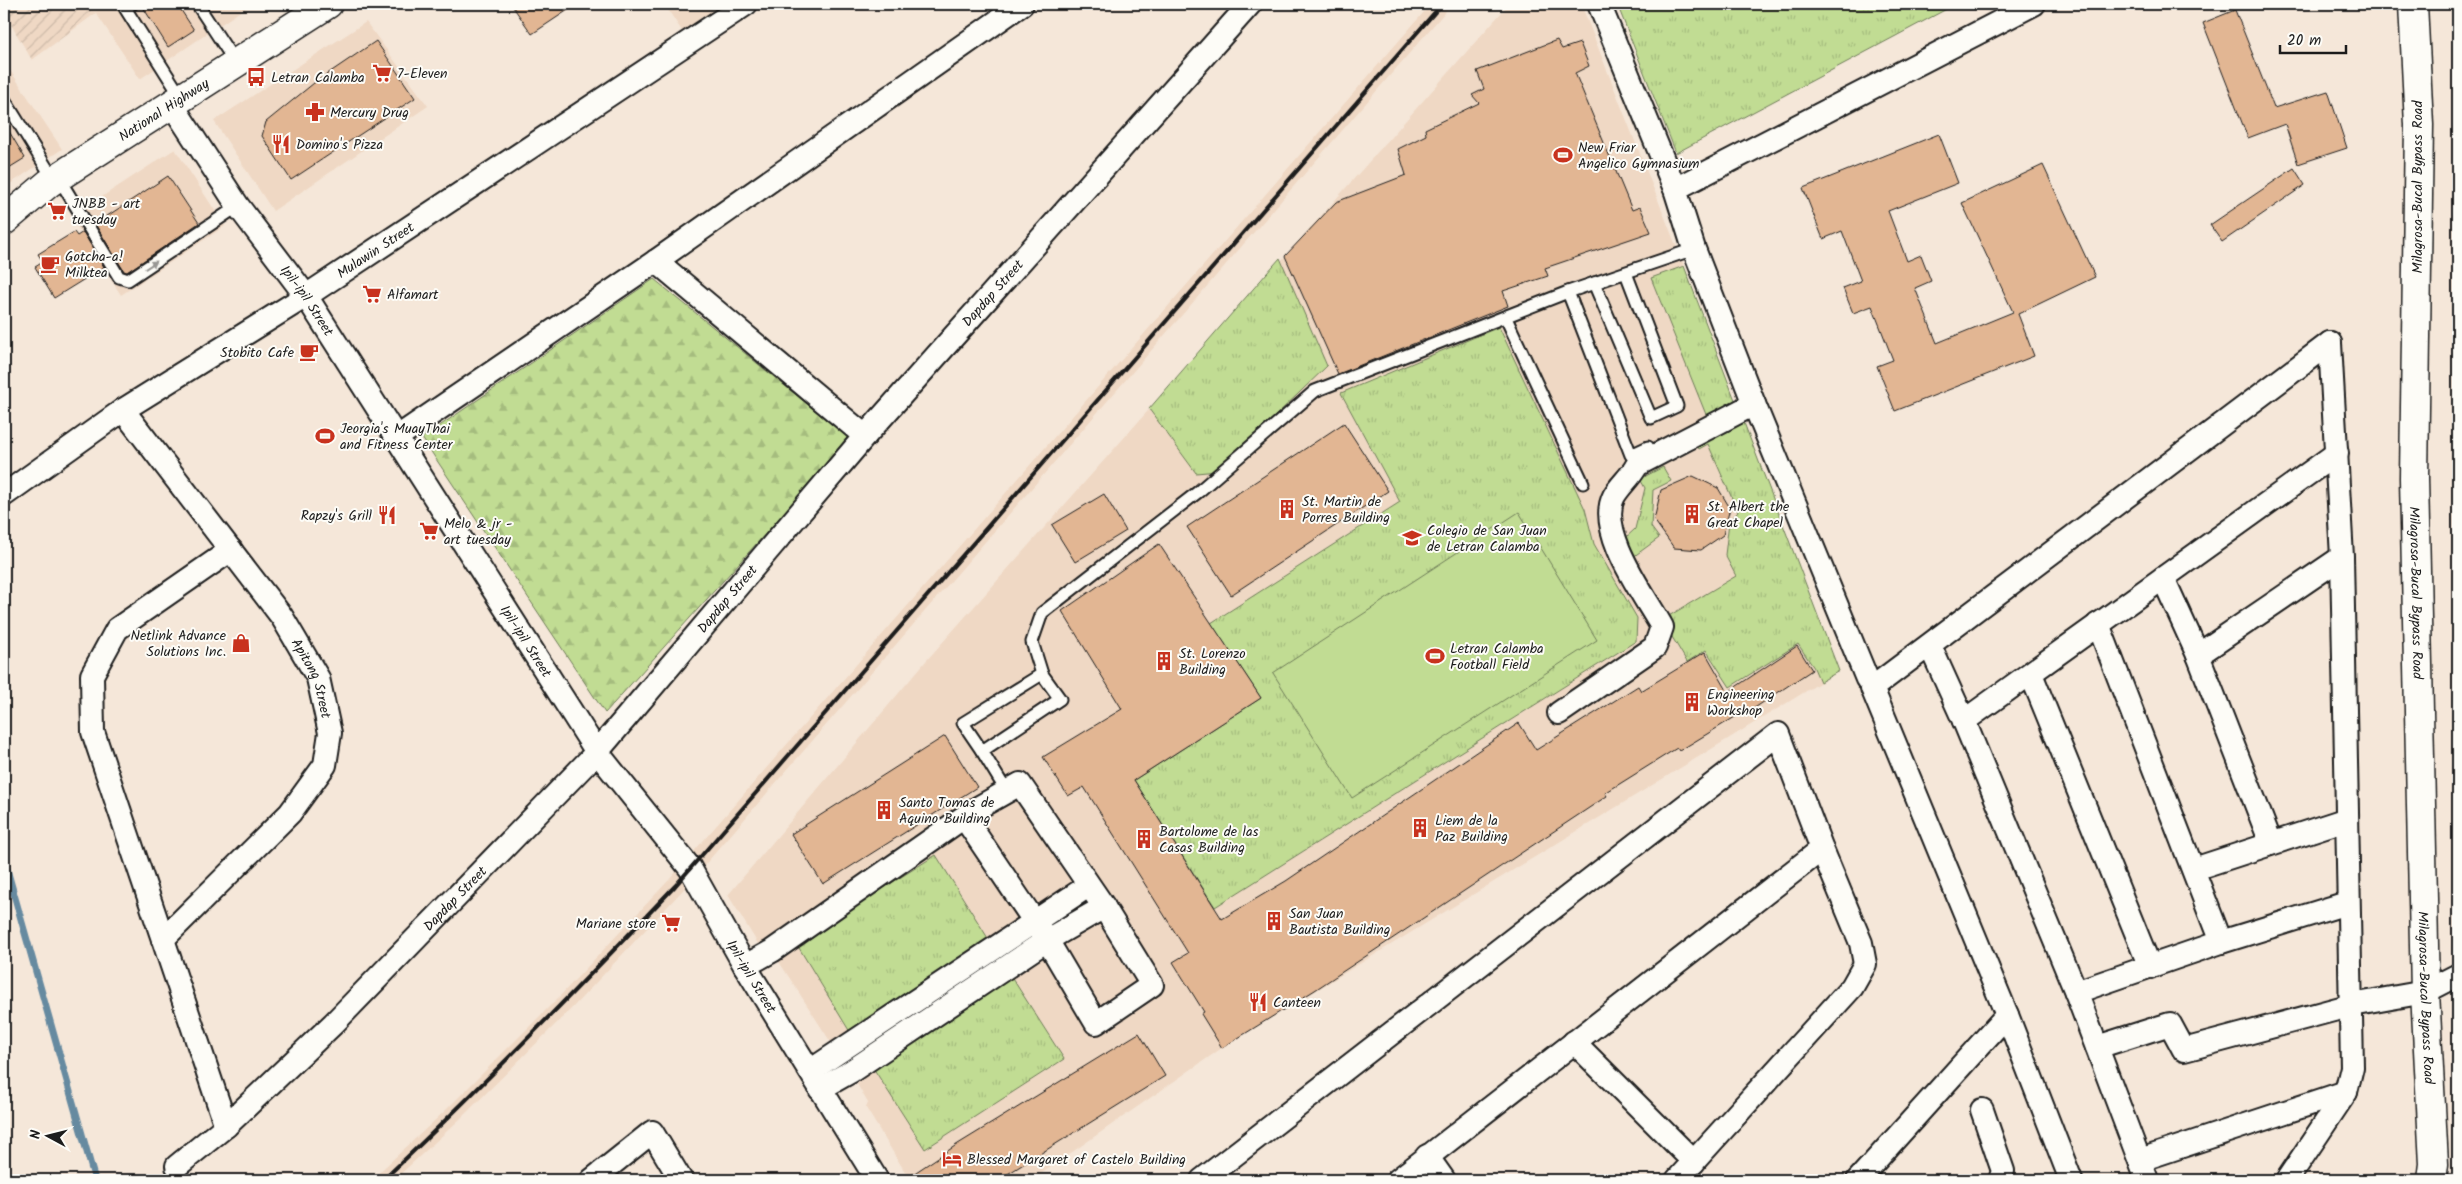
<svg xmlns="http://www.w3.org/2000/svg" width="2462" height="1184" viewBox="0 0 2462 1184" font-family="Kalam,sans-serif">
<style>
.built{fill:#efd8c4}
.industrial{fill:url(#industrial-furrows)}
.grass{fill:url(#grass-tufts);stroke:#6e7c58}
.forest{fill:url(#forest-firs);stroke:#6e7c58}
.pitch{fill:#c1dc93;stroke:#6e7c58}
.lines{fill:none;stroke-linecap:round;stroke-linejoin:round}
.stream{stroke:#668aa0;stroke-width:7}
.building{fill:#e2b693;stroke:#1c1c1c}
.lane-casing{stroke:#1c1c1c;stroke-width:15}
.street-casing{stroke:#1c1c1c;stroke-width:26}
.secondary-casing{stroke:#1c1c1c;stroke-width:31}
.primary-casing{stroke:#1c1c1c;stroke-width:31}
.lane{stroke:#fdfcf7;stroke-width:11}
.street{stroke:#fdfcf7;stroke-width:22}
.secondary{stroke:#fdfcf7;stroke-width:28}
.primary{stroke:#fdfcf7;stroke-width:28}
.rail{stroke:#1c1c1c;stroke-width:4}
.oneway{fill:#989794}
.labels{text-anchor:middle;stroke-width:4;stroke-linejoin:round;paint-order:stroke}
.poi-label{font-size:14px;fill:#1c1c1c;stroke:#fdfcf7;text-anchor:start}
.street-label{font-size:14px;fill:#1c1c1c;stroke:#fdfcf7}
</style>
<defs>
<pattern id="industrial-furrows" width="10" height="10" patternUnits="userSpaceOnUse" patternTransform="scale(1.25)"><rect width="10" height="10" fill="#efd8c4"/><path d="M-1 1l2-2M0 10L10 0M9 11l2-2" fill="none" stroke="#ccb9a8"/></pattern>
<pattern id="grass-tufts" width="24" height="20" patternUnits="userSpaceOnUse" patternTransform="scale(1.25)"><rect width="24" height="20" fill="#c1dc93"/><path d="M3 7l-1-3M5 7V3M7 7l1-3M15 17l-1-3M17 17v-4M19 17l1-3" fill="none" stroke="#a5bc7e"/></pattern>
<pattern id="forest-firs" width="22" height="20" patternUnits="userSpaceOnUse" patternTransform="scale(1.25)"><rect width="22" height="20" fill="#c1dc93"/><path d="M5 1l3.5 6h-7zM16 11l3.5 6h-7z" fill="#a5bc7e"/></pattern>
</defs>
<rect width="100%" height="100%" fill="#f5e7d9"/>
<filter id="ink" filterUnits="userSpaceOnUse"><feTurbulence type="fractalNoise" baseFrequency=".02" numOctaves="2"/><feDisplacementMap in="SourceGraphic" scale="10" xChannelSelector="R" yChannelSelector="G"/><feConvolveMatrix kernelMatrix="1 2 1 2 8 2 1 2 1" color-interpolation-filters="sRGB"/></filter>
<g filter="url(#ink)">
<!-- built -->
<g class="built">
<path d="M90,4h161l-111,75z"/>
<path d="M664,4h65l-45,30z"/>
<path d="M1431,4h21l-770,887 -110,117 -113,112 -65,60h-23l76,-71 112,-112 110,-117z"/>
<path d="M1509,4h72l103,262 155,405 -617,377 -190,132h-122l-44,-72 2,-5 -18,-31 -83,-129 -7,4 -32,-52 198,-234z"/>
<path d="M366,22l62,84 -155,105 -59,-90z"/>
<path d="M4,61l58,88 -58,39z"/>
<path d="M175,149l50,77 -104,69 -50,-78z"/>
</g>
<!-- industrial -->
<path class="industrial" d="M4,4h86l6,9 -64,47 -28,-47z"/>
<!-- grass -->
<g class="grass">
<path d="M1617,4h339l-280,149z"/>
<path d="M1280,258l47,108 -109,105 -22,2 -47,-64z"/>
<path d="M1684,266l54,142 -29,14 -58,-144z"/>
<path d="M1499,327l86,182 9,35 43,74 -1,23 -421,266 -81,-127 127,-82 -50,-75 189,-121 -59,-109z"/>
<path d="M1741,415l98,256 -19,11 -6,-14 -16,-24 -68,43 -24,-37 -19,12 -25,-42 74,-44 -11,-21 4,-33 9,-10 -30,-68 -9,5 -5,-12z"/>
<path d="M1663,467l8,14 -18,9 -2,37 8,11 -26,19 -11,-16 13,-12 10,-41 -5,-9z"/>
<path d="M936,855l55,88 -141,89 -54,-89z"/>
<path d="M1009,973l55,86 -139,90 -55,-86z"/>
</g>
<!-- forest -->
<path class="forest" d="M654,279l196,160 -245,274 -183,-275z"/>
<!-- pitch -->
<path class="pitch" d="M1519,512l78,128 -245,158 -79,-125z"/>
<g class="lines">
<!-- stream -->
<path class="stream" d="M4,859l91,321"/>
</g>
<!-- building -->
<g class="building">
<path d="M141,4h36l17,26 -26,17z"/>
<path d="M511,4h66l-45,30z"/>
<path d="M2235,10l39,98 54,-17 19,57 -49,16 -13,-40 -37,14 -45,-115z"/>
<path d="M1557,40l5,9 18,-6 9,23 -14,7 57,137 8,-3 11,25 -106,36 3,8 -45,15 5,15 -170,68 -53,-118 51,-54 70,-27 -8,-26 28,-14 -1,-6 54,-26 -7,-8 12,-6 -7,-18z"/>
<path d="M376,41l39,57 -124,82 -29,-44 4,-14 48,-39z"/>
<path d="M4,123l21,35 -21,13z"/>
<path d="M1939,134l19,49 -70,28 19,50 14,-6 10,26 -16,7 22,55 76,-31 -51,-109 81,-38 52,112 -77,37 16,42 -139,55 -18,-45 16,-6 -21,-54 -19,7 -10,-25 18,-7 -19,-50 -19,8 -20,-51z"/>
<path d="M2294,168l11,17 -83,57 -12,-17z"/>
<path d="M168,176l31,47 -72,49 -3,-1 -29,-47z"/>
<path d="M74,232l3,4 6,-4 21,35 -50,31 -19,-31 8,-5 -5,-8z"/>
<path d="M1344,423l44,68 -157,104 -44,-68z"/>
<path d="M1693,476l25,12 12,20 -7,27 -22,15 -27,-2 -20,-28 7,-30z"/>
<path d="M1104,494l22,37 -51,31 -23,-37z"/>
<path d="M1159,544l102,154 -127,82 88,139 64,-38 233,-158 17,27 102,-64 3,5 64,-39 23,40 69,-46 15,24 -65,43 -2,-2 -66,40 -2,-3 -72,45 2,3 -292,194 -93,58 -21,-34 3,-2 -31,-50 15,-9 -104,-166 -16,9 -25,-39 79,-48 -60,-98z"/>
<path d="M945,736l32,51 -154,97 -32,-50z"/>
<path d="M1139,1033l26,43 -167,104h-94l54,-36z"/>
</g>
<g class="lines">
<!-- lane casing -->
<g class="lane-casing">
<g id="lane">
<path d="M132,4l-7,4 56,89"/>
<path d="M197,4l38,58"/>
<path d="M4,99l50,81"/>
<path d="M58,177l61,100 9,3 110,-74"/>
<path d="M1594,283l57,135 26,-12 -51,-133"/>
<path d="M1568,292l126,-43"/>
<path d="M1506,318l77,165"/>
<path d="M982,751l-19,-28 79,-49"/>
<path d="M1007,792l-25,-41 78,-52 -18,-25 -10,-32 10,-29 156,-121 117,-101 253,-99 63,163 17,-8"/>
</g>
</g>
<!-- street casing -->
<g class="street-casing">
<g id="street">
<path d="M1599,4l76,185 19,60 60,155 113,275"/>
<path id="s1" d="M171,103l67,103 68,90 291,456 93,116 55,98 132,214"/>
<path d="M1675,189l359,-185"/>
<path d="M656,261l209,175"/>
<path id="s2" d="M123,410l159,207 36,61 12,55 -5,32 -35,48 -127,126"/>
<path d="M396,438l260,-177 366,-257"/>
<path id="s3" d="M4,495l119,-85 183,-114 440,-292"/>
<path d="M2163,578l35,77 73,188"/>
<path d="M2098,624l123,318"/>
<path d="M1930,646l34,75 112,271 71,188"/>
<path d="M2198,655l144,-98"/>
<path d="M2031,674l119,293"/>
<path d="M1559,713l96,-66 7,-20c-17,-31 -66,-96 -48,-131 6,-11 17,-19 23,-31l117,-61"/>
<path d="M1964,721l373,-268"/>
<path d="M2194,869l153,-50"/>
<path d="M745,966l27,-15 192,-134 10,-7 46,-26 82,120 50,81 -56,38 -49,-83 -83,-123"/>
<path d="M2076,992l145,-50 126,-39"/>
<path d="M1574,1042l120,120"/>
<path d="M2097,1047l73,-23 14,26 168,-45 73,-13 33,-17"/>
<path d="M810,1071l278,-185"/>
<path d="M820,1089l30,-17 197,-132 57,-33"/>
<path d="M1982,1110l21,61 -3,9"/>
<path d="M226,1126l-133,-394 -1,-57 25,-46 114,-79"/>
<path d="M1427,1156l17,24"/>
<path d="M2140,1160l206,-68"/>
<path id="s4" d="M177,1166l49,-40 107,-102 264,-272 268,-316 385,-432"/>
<path d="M592,1180l60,-48 29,48"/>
<path d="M1202,1180l576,-446 44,115 39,94 4,21 -13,23 -175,193"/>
<path d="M1398,1180l424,-331"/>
<path d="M1858,1180l149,-165"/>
<path d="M2071,1180l-64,-165 -135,-327 458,-345"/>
<path d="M2287,1180l59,-88 6,-25 -10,-510 -12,-214"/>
</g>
</g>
<!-- secondary casing -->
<g class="secondary-casing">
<g id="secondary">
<path id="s5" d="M2413,4l6,121 -5,353 11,514 9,172 -2,16"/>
</g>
</g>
<!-- primary casing -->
<g class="primary-casing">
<g id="primary">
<path id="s6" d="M4,221l45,-38 279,-179"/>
</g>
</g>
<!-- lane -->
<use href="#lane" class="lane"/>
<!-- street -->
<use href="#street" class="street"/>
<!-- secondary -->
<use href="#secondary" class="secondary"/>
<!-- primary -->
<use href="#primary" class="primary"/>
<!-- rail -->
<path class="rail" d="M383,1180c101,-95 197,-194 292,-294l767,-882"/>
</g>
<!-- one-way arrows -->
<defs><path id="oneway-solid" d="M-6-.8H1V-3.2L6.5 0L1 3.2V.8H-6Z" transform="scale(1.25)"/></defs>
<use class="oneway" href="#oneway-solid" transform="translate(151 265) rotate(-34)"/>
</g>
<!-- icons -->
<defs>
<g id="supermarket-bare" transform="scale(1.5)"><path d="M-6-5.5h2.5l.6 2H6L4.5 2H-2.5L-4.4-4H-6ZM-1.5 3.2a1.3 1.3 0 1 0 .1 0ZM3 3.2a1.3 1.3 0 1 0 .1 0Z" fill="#c8321e" stroke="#fdfcf7" stroke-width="2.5" paint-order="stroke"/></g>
<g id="bus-bare" transform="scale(1.5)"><path d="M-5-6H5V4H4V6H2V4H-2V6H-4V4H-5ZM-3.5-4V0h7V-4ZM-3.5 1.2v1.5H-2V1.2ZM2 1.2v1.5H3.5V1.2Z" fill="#c8321e" stroke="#fdfcf7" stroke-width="2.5" paint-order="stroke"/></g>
<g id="pharmacy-bare" transform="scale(1.5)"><path d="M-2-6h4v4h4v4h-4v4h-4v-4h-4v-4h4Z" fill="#c8321e" stroke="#fdfcf7" stroke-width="2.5" paint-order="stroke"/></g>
<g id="restaurant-bare" transform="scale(1.5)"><path d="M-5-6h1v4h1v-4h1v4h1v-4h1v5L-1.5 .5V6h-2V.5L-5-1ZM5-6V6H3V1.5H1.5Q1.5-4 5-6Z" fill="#c8321e" stroke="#fdfcf7" stroke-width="2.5" paint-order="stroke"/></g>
<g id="stadium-bare" transform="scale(1.5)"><path d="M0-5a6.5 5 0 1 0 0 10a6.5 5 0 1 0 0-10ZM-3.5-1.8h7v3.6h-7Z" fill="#c8321e" stroke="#fdfcf7" stroke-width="2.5" paint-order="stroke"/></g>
<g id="cafe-bare" transform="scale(1.5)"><path d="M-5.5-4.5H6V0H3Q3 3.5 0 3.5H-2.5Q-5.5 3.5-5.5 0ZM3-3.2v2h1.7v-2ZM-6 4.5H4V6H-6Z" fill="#c8321e" stroke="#fdfcf7" stroke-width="2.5" paint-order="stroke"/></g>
<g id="building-bare" transform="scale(1.5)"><path d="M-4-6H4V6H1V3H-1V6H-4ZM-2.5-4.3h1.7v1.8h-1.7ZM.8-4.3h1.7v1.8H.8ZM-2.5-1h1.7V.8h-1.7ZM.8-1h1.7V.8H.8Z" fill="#c8321e" stroke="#fdfcf7" stroke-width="2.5" paint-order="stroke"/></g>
<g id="university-bare" transform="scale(1.5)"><path d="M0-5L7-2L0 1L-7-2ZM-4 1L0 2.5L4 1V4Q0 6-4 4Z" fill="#c8321e" stroke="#fdfcf7" stroke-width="2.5" paint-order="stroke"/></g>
<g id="shop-bare" transform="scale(1.5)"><path d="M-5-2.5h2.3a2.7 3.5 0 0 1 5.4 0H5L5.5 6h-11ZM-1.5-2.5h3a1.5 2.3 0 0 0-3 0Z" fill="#c8321e" stroke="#fdfcf7" stroke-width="2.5" paint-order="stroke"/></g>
<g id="hotel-bare" transform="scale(1.5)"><path d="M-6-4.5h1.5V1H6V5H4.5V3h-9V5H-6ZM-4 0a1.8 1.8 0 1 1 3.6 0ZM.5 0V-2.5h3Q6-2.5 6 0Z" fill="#c8321e" stroke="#fdfcf7" stroke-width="2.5" paint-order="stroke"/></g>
</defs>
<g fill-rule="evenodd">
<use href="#supermarket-bare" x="382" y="73"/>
<use href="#bus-bare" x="256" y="77"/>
<use href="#pharmacy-bare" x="315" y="112"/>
<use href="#restaurant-bare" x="281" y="144"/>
<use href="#stadium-bare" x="1563" y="155"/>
<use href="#supermarket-bare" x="57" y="211"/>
<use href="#cafe-bare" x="50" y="264"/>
<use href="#supermarket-bare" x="372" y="294"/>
<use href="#cafe-bare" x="309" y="352"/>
<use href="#stadium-bare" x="325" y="436"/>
<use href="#building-bare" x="1287" y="509"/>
<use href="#building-bare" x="1692" y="514"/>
<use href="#restaurant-bare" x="387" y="515"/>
<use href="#supermarket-bare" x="429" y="531"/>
<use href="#university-bare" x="1412" y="538"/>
<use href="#shop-bare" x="241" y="643"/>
<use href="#stadium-bare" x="1435" y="656"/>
<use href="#building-bare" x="1164" y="661"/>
<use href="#building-bare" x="1692" y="702"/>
<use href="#building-bare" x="884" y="810"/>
<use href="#building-bare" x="1420" y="828"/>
<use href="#building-bare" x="1144" y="839"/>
<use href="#building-bare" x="1274" y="921"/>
<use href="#supermarket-bare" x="671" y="923"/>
<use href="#restaurant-bare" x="1258" y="1002"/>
<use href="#hotel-bare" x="952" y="1159"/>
</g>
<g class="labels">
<!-- poi labels -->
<g class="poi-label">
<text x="397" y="78">7-Eleven</text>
<text x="271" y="82">Letran Calamba</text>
<text x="330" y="117">Mercury Drug</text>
<text x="296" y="149">Domino's Pizza</text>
<text x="1578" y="152">New Friar<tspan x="1578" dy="16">Angelico Gymnasium</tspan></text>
<text x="72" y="208">JNBB - art<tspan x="72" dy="16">tuesday</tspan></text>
<text x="65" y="261">Gotcha-a!<tspan x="65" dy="16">Milktea</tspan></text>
<text x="387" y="299">Alfamart</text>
<text x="294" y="357" text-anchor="end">Stobito Cafe</text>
<text x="340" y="433">Jeorgia's MuayThai<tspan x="340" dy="16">and Fitness Center</tspan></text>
<text x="1302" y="506">St. Martin de<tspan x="1302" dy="16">Porres Building</tspan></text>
<text x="1707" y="511">St. Albert the<tspan x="1707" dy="16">Great Chapel</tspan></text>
<text x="372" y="520" text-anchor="end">Rapzy's Grill</text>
<text x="444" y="528">Melo &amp; jr -<tspan x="444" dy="16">art tuesday</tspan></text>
<text x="1427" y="535">Colegio de San Juan<tspan x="1427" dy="16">de Letran Calamba</tspan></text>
<text x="226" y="640" text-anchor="end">Netlink Advance<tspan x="226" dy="16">Solutions Inc.</tspan></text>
<text x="1450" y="653">Letran Calamba<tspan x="1450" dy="16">Football Field</tspan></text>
<text x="1179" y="658">St. Lorenzo<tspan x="1179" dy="16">Building</tspan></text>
<text x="1707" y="699">Engineering<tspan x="1707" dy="16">Workshop</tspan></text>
<text x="899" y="807">Santo Tomas de<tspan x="899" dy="16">Aquino Building</tspan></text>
<text x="1435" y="825">Liem de la<tspan x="1435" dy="16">Paz Building</tspan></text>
<text x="1159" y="836">Bartolome de las<tspan x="1159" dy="16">Casas Building</tspan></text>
<text x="1289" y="918">San Juan<tspan x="1289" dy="16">Bautista Building</tspan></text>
<text x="656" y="928" text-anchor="end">Mariane store</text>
<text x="1273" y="1007">Canteen</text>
<text x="967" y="1164">Blessed Margaret of Castelo Building</text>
</g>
<!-- street labels -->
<g class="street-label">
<text dy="5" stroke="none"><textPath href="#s6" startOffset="195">National Highway</textPath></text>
<text transform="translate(2417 187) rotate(-90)" y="5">Milagrosa-Bucal Bypass Road</text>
<text dy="5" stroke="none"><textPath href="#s3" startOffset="445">Mulawin Street</textPath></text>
<text dy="5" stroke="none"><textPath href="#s4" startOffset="1196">Dapdap Street</textPath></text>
<text dy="5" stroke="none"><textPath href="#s1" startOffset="240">Ipil-ipil Street</textPath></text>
<text dy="5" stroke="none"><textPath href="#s5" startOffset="589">Milagrosa-Bucal Bypass Road</textPath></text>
<text dy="5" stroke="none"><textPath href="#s4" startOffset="791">Dapdap Street</textPath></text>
<text dy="5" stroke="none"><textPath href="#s1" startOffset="645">Ipil-ipil Street</textPath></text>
<text dy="5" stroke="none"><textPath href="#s2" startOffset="330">Apitong Street</textPath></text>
<text dy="5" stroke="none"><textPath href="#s4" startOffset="386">Dapdap Street</textPath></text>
<text dy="5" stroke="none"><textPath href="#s1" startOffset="1050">Ipil-ipil Street</textPath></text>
<text dy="5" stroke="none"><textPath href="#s5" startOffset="994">Milagrosa-Bucal Bypass Road</textPath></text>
</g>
</g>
<!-- margin -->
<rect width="2462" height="1184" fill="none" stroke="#fdfcf7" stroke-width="20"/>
<rect x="10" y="10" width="2442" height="1164" fill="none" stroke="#1c1c1c" stroke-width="2" filter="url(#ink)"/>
<!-- north arrow -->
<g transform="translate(48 1136) rotate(277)" stroke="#fdfcf7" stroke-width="4" paint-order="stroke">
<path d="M0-4L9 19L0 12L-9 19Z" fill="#1c1c1c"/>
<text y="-8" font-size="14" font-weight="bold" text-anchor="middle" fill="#1c1c1c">N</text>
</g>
<!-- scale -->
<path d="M2280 45v8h66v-8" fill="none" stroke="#1c1c1c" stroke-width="2.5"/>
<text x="2287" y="45" font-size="15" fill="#1c1c1c" stroke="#fdfcf7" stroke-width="4" paint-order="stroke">20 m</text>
</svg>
